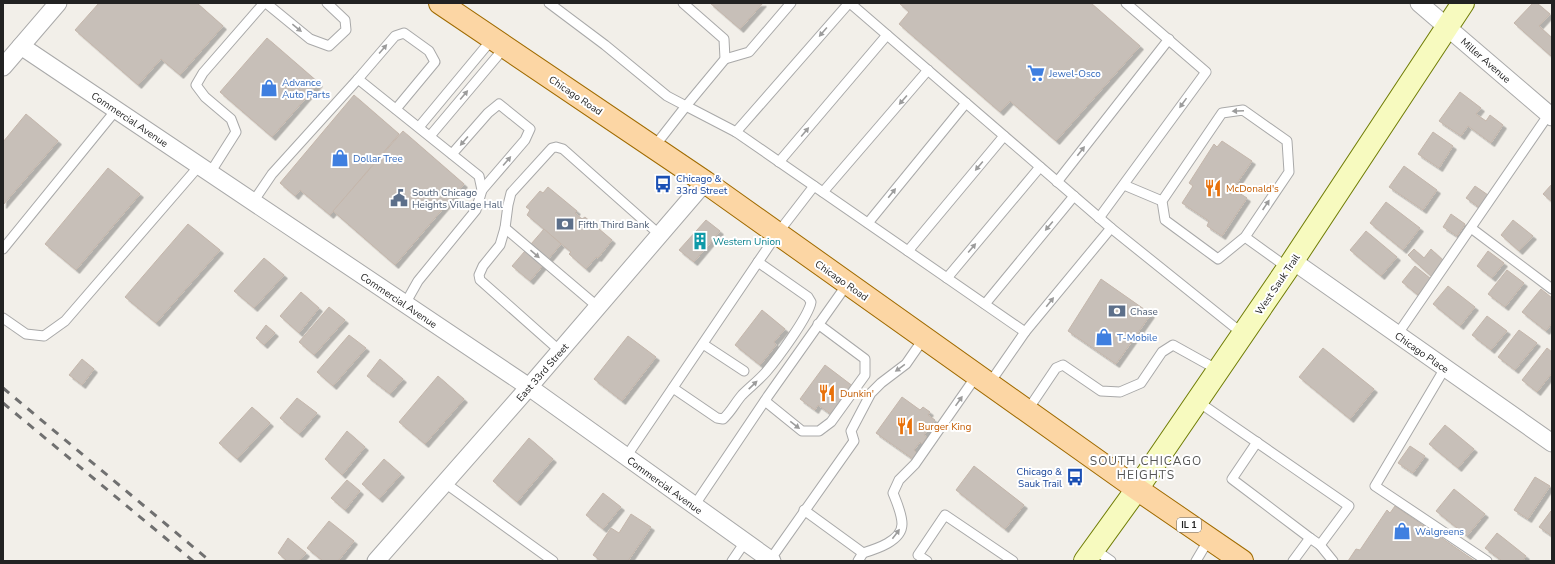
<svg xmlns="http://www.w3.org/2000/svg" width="1555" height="564" viewBox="0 0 1555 564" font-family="'Nunito Sans',sans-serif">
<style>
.building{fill:#c7bfb8;stroke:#c4b6ab;filter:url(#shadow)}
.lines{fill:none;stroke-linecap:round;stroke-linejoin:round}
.service-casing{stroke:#a9a9a9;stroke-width:11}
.minor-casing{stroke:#a9a9a9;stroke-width:19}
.secondary-casing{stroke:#707d05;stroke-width:24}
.primary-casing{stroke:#a06b00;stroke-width:24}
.service{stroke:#fff;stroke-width:9}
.minor{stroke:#fff;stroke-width:17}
.secondary{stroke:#f7fabf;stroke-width:22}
.primary{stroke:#fcd6a4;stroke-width:22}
.rail{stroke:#707070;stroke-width:3;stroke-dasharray:8 8;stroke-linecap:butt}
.oneway{fill:#9c9c9c}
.labels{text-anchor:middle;stroke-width:4;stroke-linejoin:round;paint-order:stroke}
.shield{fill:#fff;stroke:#646464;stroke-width:1}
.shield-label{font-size:9px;font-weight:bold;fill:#222}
.street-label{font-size:10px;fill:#222;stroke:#fff}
.shop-label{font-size:10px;fill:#366cbe;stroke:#fff;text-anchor:start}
.transit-label{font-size:10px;fill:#164399;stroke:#fff;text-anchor:start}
.food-label{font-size:10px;fill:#c56008;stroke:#fff;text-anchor:start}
.service-label{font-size:10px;fill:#4e5e75;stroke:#fff;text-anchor:start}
.culture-label{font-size:10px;fill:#0d838f;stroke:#fff;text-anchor:start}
.quarter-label{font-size:12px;letter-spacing:1px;fill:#555;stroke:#fff}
</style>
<defs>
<filter id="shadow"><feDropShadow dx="3.5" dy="3.5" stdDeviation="0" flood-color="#0004"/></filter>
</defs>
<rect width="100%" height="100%" fill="#f2efe9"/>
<!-- building -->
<g class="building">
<path d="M99,3h98l26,23 -43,49 -19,-16 -23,26 -63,-55z"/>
<path d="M710,3h53l-23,26z"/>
<path d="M899,3h192l49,43 -84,95 -46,-40 -10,11 -101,-88 10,-12z"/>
<path d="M1533,3h4l13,11 -11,12 13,12v19l-38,-34z"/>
<path d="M267,38l52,45 -47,54 -52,-45z"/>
<path d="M1460,92l21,16 -5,6 10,7 4,-6 13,10 -12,18 -23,-17 -7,10 -22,-15z"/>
<path d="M354,95l45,39 -69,81 -30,-25 -5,6 -15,-13z"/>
<path d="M26,114l32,27 -55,64v-63z"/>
<path d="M403,131l61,53 -69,81 -62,-54z"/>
<path d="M1433,132l20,14 -14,22 -21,-14z"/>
<path d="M1222,141l30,20 -19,28 14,9 -25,38 -15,-10 2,-5 -27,-18 11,-17 -4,-3 25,-39 3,3z"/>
<path d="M1404,166l33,24 -14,20 -34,-23z"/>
<path d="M108,168l32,26 -64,76 -31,-26z"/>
<path d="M1552,184v18l-9,-8z"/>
<path d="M1475,186l13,9 -8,13 -14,-10z"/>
<path d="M548,187l29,24 -2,2 7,6 3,-2 27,23 -14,18 -2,-1 -10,12 -17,-15 2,-2 -44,-37 3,-5 -4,-3 14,-16 3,2z"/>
<path d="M1386,202l34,26 -17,22 -33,-27z"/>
<path d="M1451,214l14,10 -8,12 -14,-9z"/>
<path d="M706,220l14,11 -26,31 -15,-12z"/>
<path d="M1513,220l20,16 -14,15 -18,-16z"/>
<path d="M188,224l32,26 -64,73 -31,-26z"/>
<path d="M544,229l17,15 -31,37 -18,-15z"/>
<path d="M1366,231l31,26 -16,19 -31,-26z"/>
<path d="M1414,249l10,9 7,-9 14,13 -13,15 -24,-22z"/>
<path d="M1488,251l16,12 -12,15 -15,-12z"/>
<path d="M264,258l20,17 -30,33 -20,-17z"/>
<path d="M1415,266l16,13 -13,16 -16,-13z"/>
<path d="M1507,270l17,13 -19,24 -17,-13z"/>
<path d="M1101,279l50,35 -35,50 -48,-33z"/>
<path d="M1448,286l27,21 -15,19 -27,-22z"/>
<path d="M1541,289l11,9v25l-6,8 -24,-19z"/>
<path d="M301,292l18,16 -20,25 -19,-17z"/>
<path d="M329,307l16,13 -31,35 -15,-13z"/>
<path d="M762,310l23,19 -11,13 2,3 -16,20 -25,-20z"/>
<path d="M1487,316l20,15 -16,19 -19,-15z"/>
<path d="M266,325l9,8 -11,12 -8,-7z"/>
<path d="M1519,330l18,13 -22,27 -17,-13z"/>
<path d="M349,335l17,13 -33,38 -16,-14z"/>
<path d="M628,336l28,21 -34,44 -28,-22z"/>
<path d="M1323,348l51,41 -24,30 -51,-42z"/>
<path d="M1547,348l5,4v21l-15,19 -15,-12z"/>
<path d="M82,359l12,10 -12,16 -13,-10z"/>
<path d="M380,359l23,20 -13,15 -23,-18z"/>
<path d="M825,365l29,22 -22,28 -14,-10 -3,5 -15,-11z"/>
<path d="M438,376l26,23 -39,45 -26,-22z"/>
<path d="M902,397l18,13 3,-3 7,5 -2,3 7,5 -11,15 3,2 -5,7 -2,-2 -6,8 3,3 -4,6 -37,-26z"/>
<path d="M297,398l20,15 -18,21 -19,-16z"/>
<path d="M252,407l18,16 -33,36 -18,-16z"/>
<path d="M1445,425l29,24 -16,19 -29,-24z"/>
<path d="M347,431l18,16 -23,28 -17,-16z"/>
<path d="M529,438l24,21 -36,43 -24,-21z"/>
<path d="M1410,446l15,10 -12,17 -15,-10z"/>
<path d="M384,459l17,15 -22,25 -17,-15z"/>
<path d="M974,466l50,39 -19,24 -49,-39z"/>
<path d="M1535,477l15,9 -22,33 -14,-9z"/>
<path d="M347,480l13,11 -15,19 -14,-12z"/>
<path d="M1454,489l31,25 -18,22 -31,-25z"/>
<path d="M603,493l18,14 -18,22 -17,-14z"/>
<path d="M1395,506l80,55h-127l8,-12 4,1 27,-40 3,3z"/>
<path d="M1551,511h1v25l-13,-9z"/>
<path d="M631,514l20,13 -23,34h-27l-8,-6 18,-27 8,5z"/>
<path d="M329,521l25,20 -16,20h-15l-16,-13z"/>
<path d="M1497,533l29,23 -3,5h-21l-17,-13z"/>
<path d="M288,538l18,15 -7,8h-12l-9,-8z"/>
</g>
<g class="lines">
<!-- service casing -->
<g class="service-casing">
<g id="service">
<path d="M266,3l44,36 19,7 17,-16 -1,-10 -18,-17"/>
<path d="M549,3l56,42 62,51 19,10 39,-47 -1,-20 -41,-36"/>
<path d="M850,3l261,225 132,106"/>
<path d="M725,59l24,-7 42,-49"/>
<path d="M358,79l37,-43 9,-3 25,18 6,11 -39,47"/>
<path d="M419,127l74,-89"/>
<path d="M736,132l113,-129"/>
<path d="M430,136l75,-89"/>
<path d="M654,147l32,-41 50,26 289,200 -36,52"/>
<path d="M452,154l36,-41 11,-9 31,25 -5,11 -43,50"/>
<path d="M779,162l108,-127"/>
<path d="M210,173l26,-41 -5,-13 -26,-22 -9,-12 7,-12 61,-70"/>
<path d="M1057,182l112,-143"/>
<path d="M1124,185l38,16"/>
<path d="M823,192l105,-122"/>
<path d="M253,202l19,-28 86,-95 121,97 3,14 -6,20 -58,71 -13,23"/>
<path d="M1099,218l107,-146 -80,-69"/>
<path d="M868,223l98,-120"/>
<path d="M505,228l93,79"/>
<path d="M1471,228l81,61"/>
<path d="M1245,237l44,-65 -2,-31 -44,-31 -21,3 -60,88 3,19 53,39 27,-22 43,31"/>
<path d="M3,249l113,-139"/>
<path d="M908,251l96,-115"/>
<path d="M947,278l93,-111"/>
<path d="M985,304l89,-108"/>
<path d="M3,318l23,16 18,2 21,-15 134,-155"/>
<path d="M1025,332l86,-104"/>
<path d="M1397,335l154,-224"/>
<path d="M703,344l41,27"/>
<path d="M560,351l-80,-71 -1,-5 4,-9 17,-21 5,-17 3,-23 3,-12 41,-45 4,-1 7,2 97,86"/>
<path d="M1445,368l-70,118 112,75"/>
<path d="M673,388l44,30 6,1c8,-7 12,-16 19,-24 8,-8 17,-15 24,-23 11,-13 43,-56 45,-70l-3,-5 -50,-35"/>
<path d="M765,401l37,30h17l12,-9 34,-47v-16l-47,-35"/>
<path d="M1197,401l152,105 -29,39 -10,-7 -17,23"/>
<path d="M1027,411l29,-43 7,-3 38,26 19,1 21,-9 21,-31 11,-7 45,25"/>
<path d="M1257,442l-25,37 78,59"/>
<path d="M626,457l151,-223 37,-48"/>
<path d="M445,483l108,78"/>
<path d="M694,506l74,-110 80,-113"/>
<path d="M804,510l59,43 -5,8"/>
<path d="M1320,545l13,16"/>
<path d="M1094,549l17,12"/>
<path d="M863,553c13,-4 39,-12 39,-29 0,-10 -5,-21 -9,-31l6,-13 16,-16 62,-89"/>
<path d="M770,560l84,-119 -3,-10 20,-38 10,-10 25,-19 18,-26"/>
<path d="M732,561l13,-19"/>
<path d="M927,561l-9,-6 27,-40 68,46"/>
<path d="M1196,561l13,-22"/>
</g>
</g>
<!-- minor casing -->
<g class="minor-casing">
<g id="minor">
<path d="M1419,3l133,114"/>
<path d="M21,46l508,341 243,174"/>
<path d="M3,67l55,-64"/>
<path d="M1293,261l259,182"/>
<path d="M376,561l153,-174 176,-205"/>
</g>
</g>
<!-- secondary casing -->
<g class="secondary-casing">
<path id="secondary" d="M1085,561l52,-72 151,-221 175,-265"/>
</g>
<!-- primary casing -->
<g class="primary-casing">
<path id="primary" d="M440,3l265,179 432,307 105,72"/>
</g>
<!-- service -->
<use href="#service" class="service"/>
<!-- minor -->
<use href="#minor" class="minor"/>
<!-- secondary -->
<use href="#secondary" class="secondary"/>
<!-- primary -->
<use href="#primary" class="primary"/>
<!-- rail -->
<g class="rail">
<path d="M3,388l207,173"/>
<path d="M3,403l190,158"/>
</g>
</g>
<!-- one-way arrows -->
<defs><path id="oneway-solid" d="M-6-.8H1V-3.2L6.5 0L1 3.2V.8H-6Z"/></defs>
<g class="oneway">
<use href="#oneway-solid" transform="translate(297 28) rotate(39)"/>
<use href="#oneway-solid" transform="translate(823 32) rotate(131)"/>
<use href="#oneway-solid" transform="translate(383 49) rotate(-49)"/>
<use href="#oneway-solid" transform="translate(464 95) rotate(-50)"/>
<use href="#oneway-solid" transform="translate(903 100) rotate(131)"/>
<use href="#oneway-solid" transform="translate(1183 103) rotate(126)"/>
<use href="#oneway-solid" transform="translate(1238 111) rotate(177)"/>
<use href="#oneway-solid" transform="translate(805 132) rotate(-50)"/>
<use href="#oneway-solid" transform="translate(464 141) rotate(131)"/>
<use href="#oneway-solid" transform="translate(1081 151) rotate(-52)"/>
<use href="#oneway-solid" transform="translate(507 161) rotate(-49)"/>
<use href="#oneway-solid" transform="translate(979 166) rotate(130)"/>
<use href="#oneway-solid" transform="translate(892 193) rotate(-51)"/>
<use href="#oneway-solid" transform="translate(1266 205) rotate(-56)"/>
<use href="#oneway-solid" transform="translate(1049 226) rotate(130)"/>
<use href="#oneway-solid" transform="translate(972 248) rotate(-50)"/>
<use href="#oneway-solid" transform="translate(535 254) rotate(41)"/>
<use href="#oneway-solid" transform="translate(1050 302) rotate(-51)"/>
<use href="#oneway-solid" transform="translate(900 368) rotate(144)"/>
<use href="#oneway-solid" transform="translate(753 385) rotate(-44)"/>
<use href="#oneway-solid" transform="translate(959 401) rotate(-55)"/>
<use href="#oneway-solid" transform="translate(795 425) rotate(38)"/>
<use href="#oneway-solid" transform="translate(896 534) rotate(-53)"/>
</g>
<!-- icons -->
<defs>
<g id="supermarket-bare" transform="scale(1.38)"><path d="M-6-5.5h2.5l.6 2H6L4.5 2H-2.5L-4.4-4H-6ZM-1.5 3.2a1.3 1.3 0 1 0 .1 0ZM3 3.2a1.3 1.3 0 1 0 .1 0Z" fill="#3f7fe0" stroke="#fff" stroke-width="2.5" paint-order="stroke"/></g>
<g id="shop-bare" transform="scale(1.38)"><path d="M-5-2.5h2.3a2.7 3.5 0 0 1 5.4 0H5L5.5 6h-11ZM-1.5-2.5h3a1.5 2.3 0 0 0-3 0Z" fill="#3f7fe0" stroke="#fff" stroke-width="2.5" paint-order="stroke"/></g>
<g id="bus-bare" transform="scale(1.38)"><path d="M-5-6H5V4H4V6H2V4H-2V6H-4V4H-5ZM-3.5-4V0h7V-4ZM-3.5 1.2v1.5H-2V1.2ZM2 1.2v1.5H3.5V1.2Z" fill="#1a4fb4" stroke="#fff" stroke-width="2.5" paint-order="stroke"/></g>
<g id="restaurant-bare" transform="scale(1.38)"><path d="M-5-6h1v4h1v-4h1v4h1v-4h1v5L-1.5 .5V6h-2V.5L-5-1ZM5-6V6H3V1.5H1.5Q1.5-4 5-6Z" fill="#e8710a" stroke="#fff" stroke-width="2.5" paint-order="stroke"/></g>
<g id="civic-bare" transform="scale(1.38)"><path d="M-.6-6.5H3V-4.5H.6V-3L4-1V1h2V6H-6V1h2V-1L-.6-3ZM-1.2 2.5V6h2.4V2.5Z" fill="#5c6f8a" stroke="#fff" stroke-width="2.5" paint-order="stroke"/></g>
<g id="bank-bare" transform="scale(1.38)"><path d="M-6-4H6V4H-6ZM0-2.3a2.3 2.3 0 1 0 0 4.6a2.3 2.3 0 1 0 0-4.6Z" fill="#5c6f8a" stroke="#fff" stroke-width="2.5" paint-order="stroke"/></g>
<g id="building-bare" transform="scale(1.38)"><path d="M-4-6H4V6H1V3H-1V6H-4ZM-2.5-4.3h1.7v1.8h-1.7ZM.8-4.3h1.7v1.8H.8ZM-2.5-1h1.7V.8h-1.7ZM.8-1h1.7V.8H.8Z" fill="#0f9aa8" stroke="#fff" stroke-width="2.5" paint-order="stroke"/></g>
</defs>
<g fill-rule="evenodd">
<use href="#supermarket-bare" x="1036" y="73"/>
<use href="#shop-bare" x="269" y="88"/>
<use href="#shop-bare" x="340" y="158"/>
<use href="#bus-bare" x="663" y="184"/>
<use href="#restaurant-bare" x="1213" y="188"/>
<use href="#civic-bare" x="399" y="198"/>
<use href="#bank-bare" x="565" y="224"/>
<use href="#building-bare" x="700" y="241"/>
<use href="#bank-bare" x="1117" y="311"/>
<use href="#shop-bare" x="1104" y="337"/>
<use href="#restaurant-bare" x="827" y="393"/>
<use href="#restaurant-bare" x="905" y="426"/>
<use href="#bus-bare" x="1075" y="477"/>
<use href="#shop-bare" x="1402" y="531"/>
</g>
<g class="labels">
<!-- shield labels -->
<rect class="shield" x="1177" y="518" width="24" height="14" rx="3"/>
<g class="shield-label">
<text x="1189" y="528">IL 1</text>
</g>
<!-- street labels -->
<g class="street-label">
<text transform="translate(1486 60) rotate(41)" y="4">Miller Avenue</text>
<text transform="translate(576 95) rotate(34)" y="4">Chicago Road</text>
<text transform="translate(130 119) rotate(34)" y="4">Commercial Avenue</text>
<text transform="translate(842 280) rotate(35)" y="4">Chicago Road</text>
<text transform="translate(1277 284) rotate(-56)" y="4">West Sauk Trail</text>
<text transform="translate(399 300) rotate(34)" y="4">Commercial Avenue</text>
<text transform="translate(1422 352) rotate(35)" y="4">Chicago Place</text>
<text transform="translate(542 372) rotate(-49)" y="4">East 33rd Street</text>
<text transform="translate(665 485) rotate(36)" y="4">Commercial Avenue</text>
</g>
<!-- shop labels -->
<g class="shop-label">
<text x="1049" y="77">Jewel-Osco</text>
<text x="282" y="86">Advance<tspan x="282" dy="12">Auto Parts</tspan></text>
<text x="353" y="162">Dollar Tree</text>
<text x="1117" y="341">T-Mobile</text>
<text x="1415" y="535">Walgreens</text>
</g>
<!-- transit labels -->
<g class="transit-label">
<text x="676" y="182">Chicago &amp;<tspan x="676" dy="12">33rd Street</tspan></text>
<text x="1062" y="475" text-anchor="end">Chicago &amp;<tspan x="1062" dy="12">Sauk Trail</tspan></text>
</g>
<!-- food labels -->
<g class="food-label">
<text x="1226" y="192">McDonald's</text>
<text x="840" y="397">Dunkin'</text>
<text x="918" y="430">Burger King</text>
</g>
<!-- service labels -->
<g class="service-label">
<text x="412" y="196">South Chicago<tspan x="412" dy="12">Heights Village Hall</tspan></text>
<text x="578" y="228">Fifth Third Bank</text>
<text x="1130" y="315">Chase</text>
</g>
<!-- culture labels -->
<g class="culture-label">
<text x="713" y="245">Western Union</text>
</g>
<!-- quarter labels -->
<g class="quarter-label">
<text x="1146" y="465">SOUTH CHICAGO<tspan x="1146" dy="14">HEIGHTS</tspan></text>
</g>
</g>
<!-- border -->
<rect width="1555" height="564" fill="none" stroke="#222222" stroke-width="8"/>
</svg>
